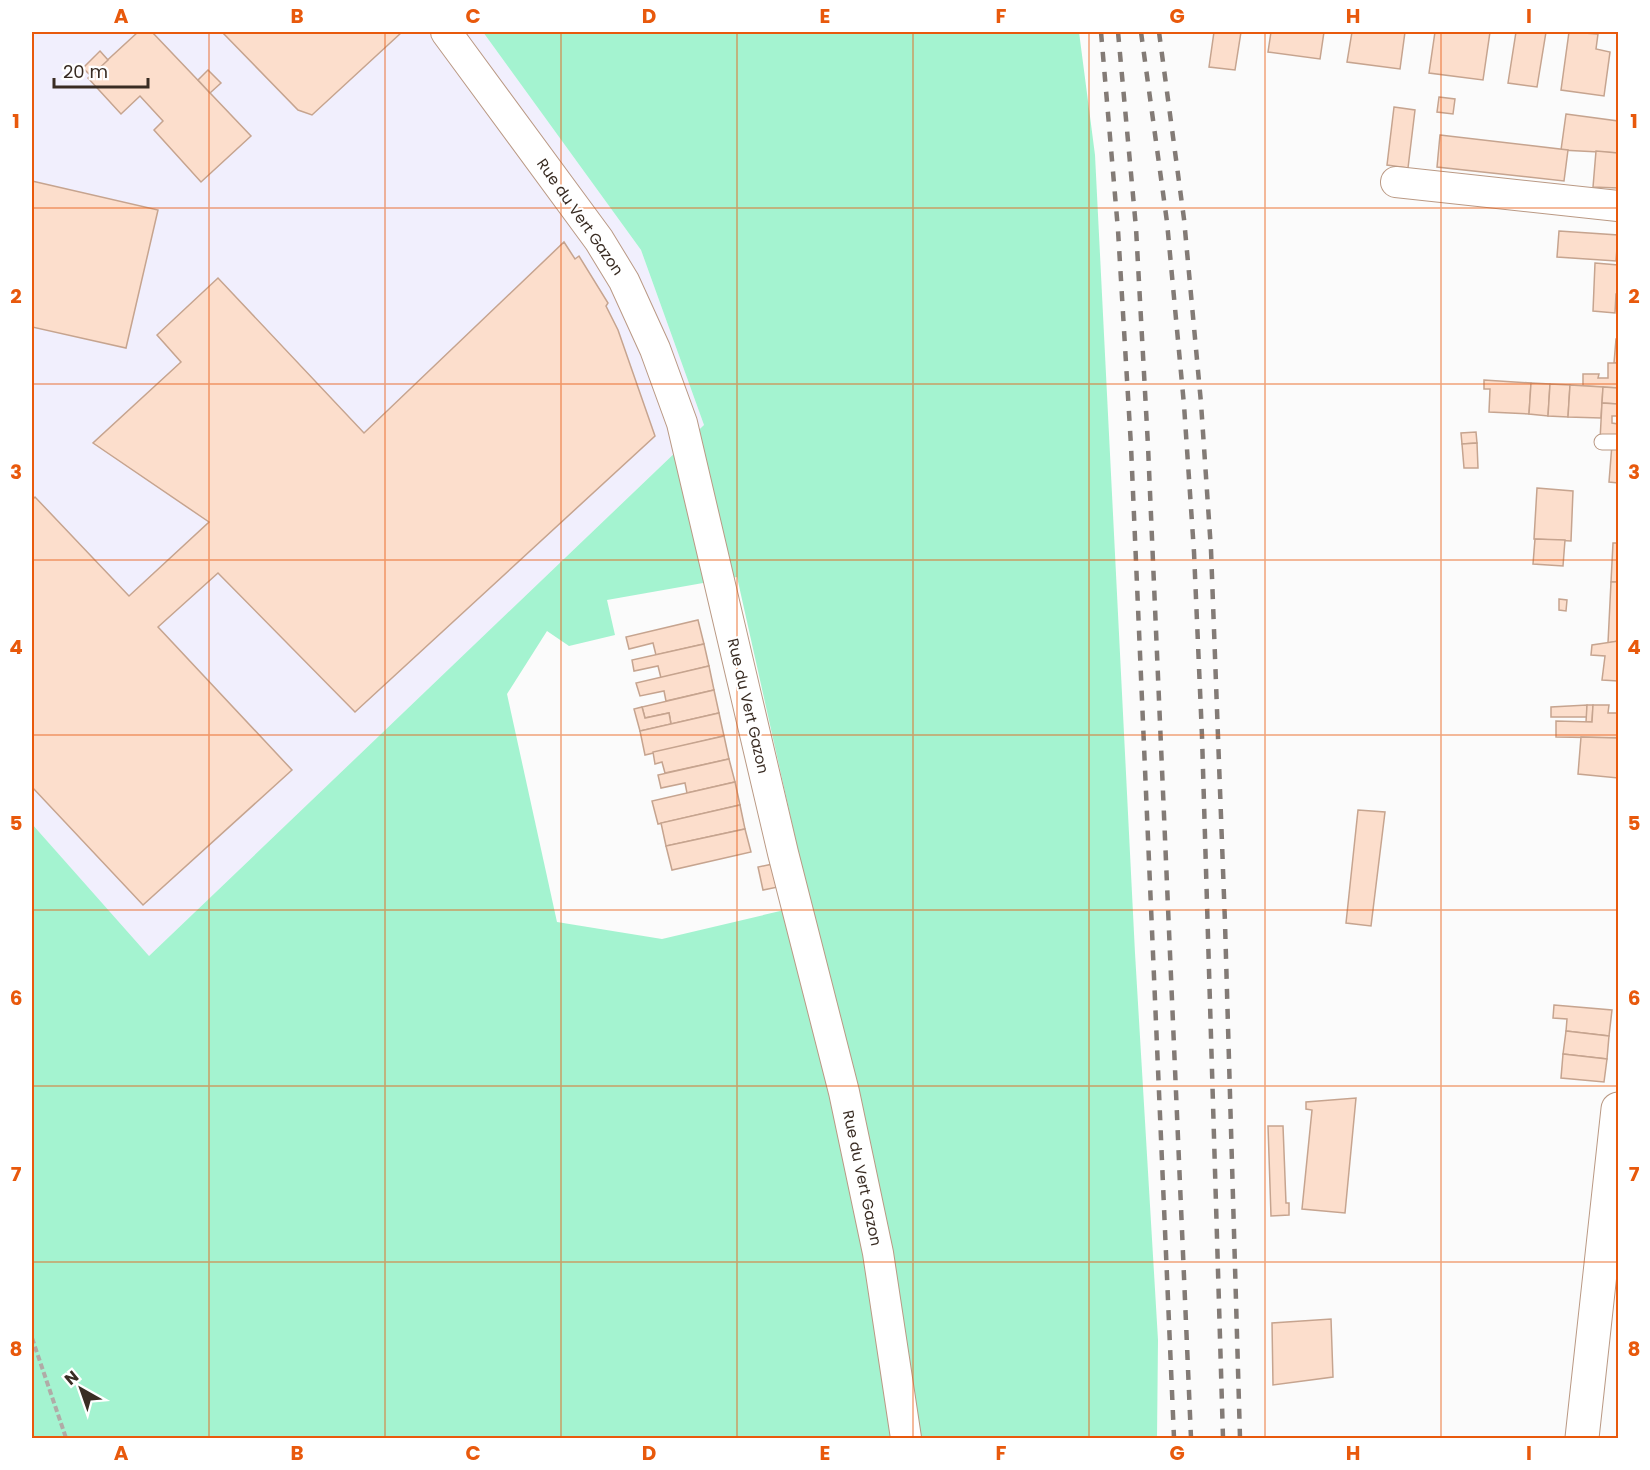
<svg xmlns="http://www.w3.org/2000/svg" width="1650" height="1470" viewBox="0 0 1650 1470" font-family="Poppins,sans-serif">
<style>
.industrial{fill:#f1effd}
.green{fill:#a4f3d0;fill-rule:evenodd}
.building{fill:#fcdecc;stroke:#c6a48f;stroke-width:1.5}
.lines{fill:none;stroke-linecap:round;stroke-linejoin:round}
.lane-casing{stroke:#ba9984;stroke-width:17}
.street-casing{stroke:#ba9984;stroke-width:32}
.secondary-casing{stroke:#ba9984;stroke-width:35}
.path{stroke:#b0aba7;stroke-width:4;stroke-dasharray:6 3;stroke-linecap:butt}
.lane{stroke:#fff;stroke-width:15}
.street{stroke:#fff;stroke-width:30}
.secondary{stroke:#fff;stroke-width:33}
.rail{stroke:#837b76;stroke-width:4.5;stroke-dasharray:10 10;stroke-linecap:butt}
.grid{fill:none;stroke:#e8590c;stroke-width:1.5;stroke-opacity:0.55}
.labels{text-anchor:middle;stroke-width:4.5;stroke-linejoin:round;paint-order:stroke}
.street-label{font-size:15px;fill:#392c23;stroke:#fff}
.neatline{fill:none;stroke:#e8590c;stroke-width:2}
.grid-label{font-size:20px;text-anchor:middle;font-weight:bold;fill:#e8590c}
</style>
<rect width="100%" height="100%" fill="#fbfbfb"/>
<!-- industrial -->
<path class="industrial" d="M32,32h451l158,218 63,175 -556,532 -116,-133z"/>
<!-- green -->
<path class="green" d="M483,32h596l16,123 40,798 23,387 -1,98h-1125v-614l117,132 555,-531 -63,-175zM737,577l73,327 -148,35 -105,-17 -50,-228 40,-63 22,15 46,-11 -8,-35z"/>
<!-- building -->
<g class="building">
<path d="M138,32h14l99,104 -50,46 -47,-52 9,-9 -23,-25 -19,18 -33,-36z"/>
<path d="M222,32h180l-90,83 -14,-5z"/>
<path d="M1214,32h27l-6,38 -26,-3z"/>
<path d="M1271,32h53l-4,27 -52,-7z"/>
<path d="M1352,32h53l-5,37 -53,-7z"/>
<path d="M1435,32h55l-7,48 -54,-7z"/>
<path d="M1516,32h30l-9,55 -29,-4z"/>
<path d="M1569,32l29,2 -2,15 14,3 -6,44 -43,-6z"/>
<path d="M100,51l8,9 -17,16 -8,-8z"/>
<path d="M208,70l13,13 -11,10 -12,-13z"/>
<path d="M1439,97l16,2 -2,15 -16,-2z"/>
<path d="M1394,107l21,3 -7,58 -21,-3z"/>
<path d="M1566,114l52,7v32l-57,-3z"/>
<path d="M1440,135l128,15 -4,31 -127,-14z"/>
<path d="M1596,151l22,2v35l-25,-1z"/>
<path d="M32,181l126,29 -32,138 -94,-21z"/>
<path d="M1559,231l59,4 -2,26 -59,-4z"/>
<path d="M564,242l11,17 4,-3 29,47 -2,3 12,24 37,106 -300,276 -137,-139 -60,54 134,143 -149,135 -111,-118v-287l3,-3 94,99 80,-74 -116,-79 88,-81 -24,-27 61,-57 146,155z"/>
<path d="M1595,263l23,2v29h-2l-1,19 -22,-2z"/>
<path d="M1616,339h2v24h-4z"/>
<path d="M1608,363h10v25l-35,-2v-12h16l-1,4h10z"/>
<path d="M1484,380l47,3 -2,31 -40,-2 1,-23h-6z"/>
<path d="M1531,383l19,1 -2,32 -19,-2z"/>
<path d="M1550,384l20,1 -2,32 -20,-1z"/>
<path d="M1570,385l33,2 -2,31 -33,-1z"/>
<path d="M1603,387l15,1v16l-16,-1z"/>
<path d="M1602,403l16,1v12h-6v7l6,1 -1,17 -17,-1z"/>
<path d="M1476,432l1,11 -15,1 -1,-11z"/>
<path d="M1477,443l1,25h-14l-2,-24z"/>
<path d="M1612,444h6v39l-9,-1z"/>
<path d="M1537,488l36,3 -2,50 -37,-2z"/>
<path d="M1535,539l30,1 -2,26 -30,-2z"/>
<path d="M1613,543h5v39h-7z"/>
<path d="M1611,582h7v59l-10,2z"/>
<path d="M1559,599l8,1 -1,11 -7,-1z"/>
<path d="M698,620l6,24 -48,11 -3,-12 -24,6 -3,-12z"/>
<path d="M1618,641v40l-16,-1 3,-24 -14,-1 1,-10z"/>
<path d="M704,644l5,22 -48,12 -3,-12 -24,5 -2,-11z"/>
<path d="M709,666l5,24 -48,11 -2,-10 -24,5 -4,-13z"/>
<path d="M714,690l5,23 -48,11 -2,-11 -24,5 -3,-11z"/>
<path d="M1587,705v12h-36v-10z"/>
<path d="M1587,705h6l-1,17h-6z"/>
<path d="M1593,705h16l-1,8h10v25l-62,-1v-16l36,1z"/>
<path d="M642,707l3,11 24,-5 2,11 -31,7 -6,-22z"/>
<path d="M719,713l5,23 -79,19 -5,-24z"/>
<path d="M724,736l5,23 -64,14 -3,-11 -7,2 -2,-12z"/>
<path d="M1581,737l37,1v40l-40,-4z"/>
<path d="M729,759l6,23 -48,11 -2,-10 -24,5 -3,-13z"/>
<path d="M735,782l5,23 -82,19 -6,-23z"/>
<path d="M740,805l5,24 -79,17 -5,-23z"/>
<path d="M1358,810l27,2 -14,114 -25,-3z"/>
<path d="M745,829l6,23 -79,18 -6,-24z"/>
<path d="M773,864l5,23 -15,3 -5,-23z"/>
<path d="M1554,1005l58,5 -3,26 -43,-5 1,-12 -14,-1z"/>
<path d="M1566,1031l43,5 -2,23 -44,-5z"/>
<path d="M1563,1054l44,5 -3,23 -43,-4z"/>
<path d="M1356,1098l-11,115 -43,-4 10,-99 -6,-1v-7z"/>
<path d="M1268,1126h15l3,77h3v12l-18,1z"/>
<path d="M1331,1319l2,58 -60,8 -1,-62z"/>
</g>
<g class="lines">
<!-- lane casing -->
<g class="lane-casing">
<path id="lane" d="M1602,442h16"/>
</g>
<!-- street casing -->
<g class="street-casing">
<g id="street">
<path d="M446,32l153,208 25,41 31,68 27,74 101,430 61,239 34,161 28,185"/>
<path d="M1396,182l222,24"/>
</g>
</g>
<!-- secondary casing -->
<g class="secondary-casing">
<path id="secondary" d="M1582,1438l36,-329"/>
</g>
<!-- path -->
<path class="path" d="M32,1338l34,100"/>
<!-- lane -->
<use href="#lane" class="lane"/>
<!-- street -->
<use href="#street" class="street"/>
<!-- secondary -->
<use href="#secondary" class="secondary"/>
<!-- rail -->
<g class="rail">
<path d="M1101,32l17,198 13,216 43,992"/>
<path d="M1118,32l18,196 12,218 43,992"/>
<path d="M1141,32l26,190 17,183 10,147 8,184 21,702"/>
<path d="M1159,32l25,187 17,184 10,147 14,373 15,515"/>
</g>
</g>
<!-- grid -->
<path class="grid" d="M209,32v1406M385,32v1406M561,32v1406M737,32v1406M913,32v1406M1089,32v1406M1265,32v1406M1441,32v1406M32,208h1586M32,384h1586M32,560h1586M32,735h1586M32,910h1586M32,1086h1586M32,1262h1586"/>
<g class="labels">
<!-- street labels -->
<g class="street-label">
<text transform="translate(580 217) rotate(55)" y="5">Rue du Vert Gazon</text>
<text transform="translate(748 706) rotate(77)" y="5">Rue du Vert Gazon</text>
<text transform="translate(862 1178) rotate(78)" y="5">Rue du Vert Gazon</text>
</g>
</g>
<!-- border -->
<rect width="1650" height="1470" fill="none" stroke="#ffffff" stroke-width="66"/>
<!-- north arrow -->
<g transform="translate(81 1389) rotate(320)" stroke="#ffffff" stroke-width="4.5" paint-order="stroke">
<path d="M0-4.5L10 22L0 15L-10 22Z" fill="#392c23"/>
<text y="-9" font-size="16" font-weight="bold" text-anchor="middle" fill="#392c23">N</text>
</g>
<!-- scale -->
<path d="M54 78v9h94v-9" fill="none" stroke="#392c23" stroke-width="3"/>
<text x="63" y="78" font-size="18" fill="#392c23" stroke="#ffffff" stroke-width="4.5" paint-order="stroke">20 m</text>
<rect x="33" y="33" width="1584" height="1404" class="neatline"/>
<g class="grid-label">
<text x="121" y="23">A</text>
<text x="297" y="23">B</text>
<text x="473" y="23">C</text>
<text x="649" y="23">D</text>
<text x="825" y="23">E</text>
<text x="1001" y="23">F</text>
<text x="1177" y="23">G</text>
<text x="1353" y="23">H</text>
<text x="1529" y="23">I</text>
<text x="16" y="128">1</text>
<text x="1634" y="128">1</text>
<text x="16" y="303">2</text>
<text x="1634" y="303">2</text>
<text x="16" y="479">3</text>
<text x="1634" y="479">3</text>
<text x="16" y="654">4</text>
<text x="1634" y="654">4</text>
<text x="16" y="830">5</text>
<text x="1634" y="830">5</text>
<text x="16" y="1005">6</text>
<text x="1634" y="1005">6</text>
<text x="16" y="1181">7</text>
<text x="1634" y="1181">7</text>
<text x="16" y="1356">8</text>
<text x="1634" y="1356">8</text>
<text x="121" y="1460">A</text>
<text x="297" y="1460">B</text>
<text x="473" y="1460">C</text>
<text x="649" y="1460">D</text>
<text x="825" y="1460">E</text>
<text x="1001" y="1460">F</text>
<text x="1177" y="1460">G</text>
<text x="1353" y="1460">H</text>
<text x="1529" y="1460">I</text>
</g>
</svg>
